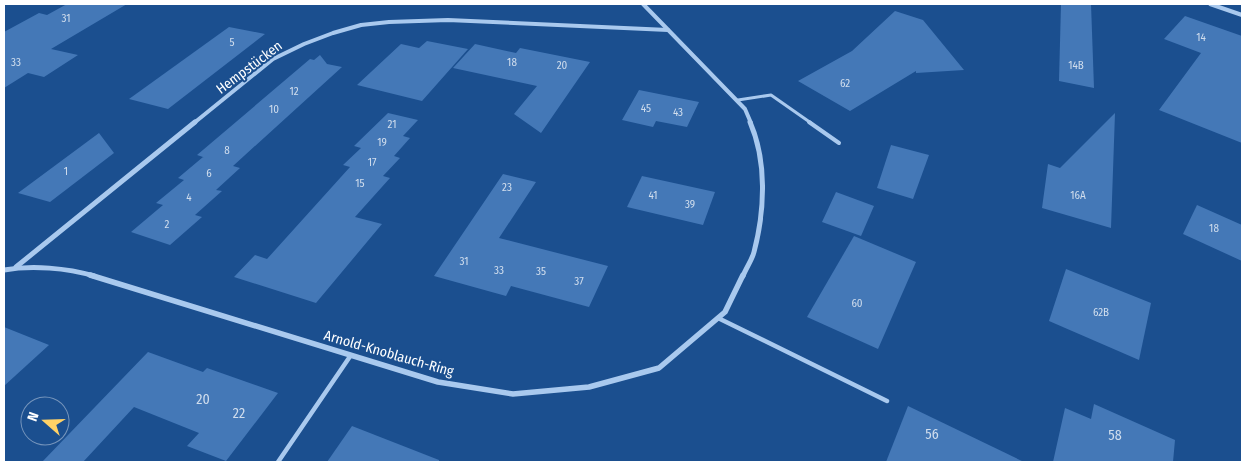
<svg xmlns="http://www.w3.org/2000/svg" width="1246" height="466" viewBox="0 0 1246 466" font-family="'Fira Sans Condensed',sans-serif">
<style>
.building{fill:#4478b7}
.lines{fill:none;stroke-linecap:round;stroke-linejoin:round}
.lane-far2{stroke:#a9c9ee;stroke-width:3}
.lane-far1{stroke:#a9c9ee;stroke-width:4}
.lane{stroke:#a9c9ee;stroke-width:4.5}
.street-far2{stroke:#a9c9ee;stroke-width:4}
.street-far1{stroke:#a9c9ee;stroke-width:5}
.street{stroke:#a9c9ee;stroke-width:5.5}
.labels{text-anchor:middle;stroke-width:4;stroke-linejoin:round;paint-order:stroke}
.number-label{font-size:11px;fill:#d0dded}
.street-label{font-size:14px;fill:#fff;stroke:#1b4f8f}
.near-number-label{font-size:14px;fill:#d0dded}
</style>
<rect width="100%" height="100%" fill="#1b4f8f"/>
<!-- building -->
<g class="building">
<path d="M67,4h60l-76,45 27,6 -34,22 -16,-4 -24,15v-56l35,-19 8,2z"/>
<path d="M1061,4h30l3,84 -35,-7z"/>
<path d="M895,11l28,9 41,50 -48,3v-2l-66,40 -52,-30 54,-30z"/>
<path d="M1185,16l57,20v107l-83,-33 42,-57 -37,-14z"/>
<path d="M229,27l36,7 -97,75 -39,-10z"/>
<path d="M427,41l41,8 -46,52 -65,-16 44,-41 18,4z"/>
<path d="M475,44l41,9 4,-5 70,14 -49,71 -27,-19 23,-28 -84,-18z"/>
<path d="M320,55l7,9 15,3 -109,99 7,2 -24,22 6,1 -27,24 7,2 -32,28 -39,-13 32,-27 -7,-2 28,-23 -6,-2 25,-21 6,2 -12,-4 113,-96 4,1z"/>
<path d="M639,90l60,12 -12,25 -31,-6 -3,6 -31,-7z"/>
<path d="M388,113l30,7 -15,16 7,2 -16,18 6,2 -17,18 7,2 -35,39 27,7 -66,79 -82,-26 21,-22 12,4 83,-92 -7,-2 18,-17 -7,-2z"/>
<path d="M1115,113l-4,115 -69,-20 6,-44 12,4z"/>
<path d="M99,133l15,20 -64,49 -32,-9z"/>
<path d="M891,145l38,10 -16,44 -36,-11z"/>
<path d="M503,174l33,8 -37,56 109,28 -19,41 -78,-21 -5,10 -72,-20z"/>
<path d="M642,176l73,16 -12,33 -76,-18z"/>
<path d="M836,192l38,14 -13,30 -39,-14z"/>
<path d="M1197,205l45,20v36l-59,-27z"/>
<path d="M854,236l62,26 -38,87 -71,-32z"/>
<path d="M1066,269l85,34 -12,57 -90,-39z"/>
<path d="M4,327l45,18 -45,41z"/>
<path d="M148,352l55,20 4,-4 71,25 -52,68 -39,-15 12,-13 -65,-26 -51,55h-41z"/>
<path d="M1094,404l81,36 -2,22h-120l12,-54 26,11z"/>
<path d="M908,406l116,56h-138z"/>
<path d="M352,426l87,34v2h-112z"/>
</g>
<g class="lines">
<!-- lane-far2 -->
<path class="lane-far2" d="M738,100l33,-5 40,28"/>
<!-- lane-far1 -->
<path class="lane-far1" d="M809,122l30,21"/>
<!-- lane -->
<g class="lane">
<path d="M718,318l169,83"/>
<path d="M278,462l73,-107"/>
</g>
<!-- street-far2 -->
<g class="street-far2">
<path d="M643,4l102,105 6,14"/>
<path d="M1210,4l32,11"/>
<path d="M194,123l79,-64 31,-15 29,-11 28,-8 28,-3 59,-2 220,10"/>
</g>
<!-- street-far1 -->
<g class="street-far1">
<path d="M16,267l179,-145"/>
<path d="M4,270c28,-5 63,-2 90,6"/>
<path d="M743,276c3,-8 9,-16 11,-24 11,-42 13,-91 -4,-130"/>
</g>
<!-- street -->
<path class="street" d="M90,275l348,107 75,12 76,-7 70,-19 66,-56 18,-37"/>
</g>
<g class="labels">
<!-- number labels -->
<g class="number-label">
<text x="66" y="22">31</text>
<text x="1201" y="41">14</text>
<text x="232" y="46">5</text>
<text x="16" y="66">33</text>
<text x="512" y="66">18</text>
<text x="562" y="69">20</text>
<text x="1076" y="69">14B</text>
<text x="845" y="87">62</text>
<text x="294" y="95">12</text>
<text x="646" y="112">45</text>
<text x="274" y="113">10</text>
<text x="678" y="116">43</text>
<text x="392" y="128">21</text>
<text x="382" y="146">19</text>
<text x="227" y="154">8</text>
<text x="372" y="166">17</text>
<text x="66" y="175">1</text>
<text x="209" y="177">6</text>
<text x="360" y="187">15</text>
<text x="507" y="191">23</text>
<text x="653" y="199">41</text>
<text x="1078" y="199">16A</text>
<text x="189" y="201">4</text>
<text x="690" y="208">39</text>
<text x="167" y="228">2</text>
<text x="1214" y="232">18</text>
<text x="464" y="265">31</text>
<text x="499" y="274">33</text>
<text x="541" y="275">35</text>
<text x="579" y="285">37</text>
<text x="857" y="307">60</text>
<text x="1101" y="316">62B</text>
</g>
<!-- street labels -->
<g class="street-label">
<text transform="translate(249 67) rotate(-37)" y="5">Hempstücken</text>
<text transform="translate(389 353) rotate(16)" y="5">Arnold-Knoblauch-Ring</text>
</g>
<!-- near-number labels -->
<g class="near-number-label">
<text x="203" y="404">20</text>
<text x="239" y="418">22</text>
<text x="932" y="439">56</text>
<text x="1115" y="440">58</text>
</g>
</g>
<!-- border -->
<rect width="1246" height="466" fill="none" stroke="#ffffff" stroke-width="10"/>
<!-- north arrow -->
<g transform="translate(45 421) rotate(290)"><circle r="24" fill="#1b4f8f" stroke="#7695bc"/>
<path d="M0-4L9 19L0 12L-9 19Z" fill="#ffd166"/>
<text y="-8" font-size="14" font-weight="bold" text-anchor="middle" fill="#ffffff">N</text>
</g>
</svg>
